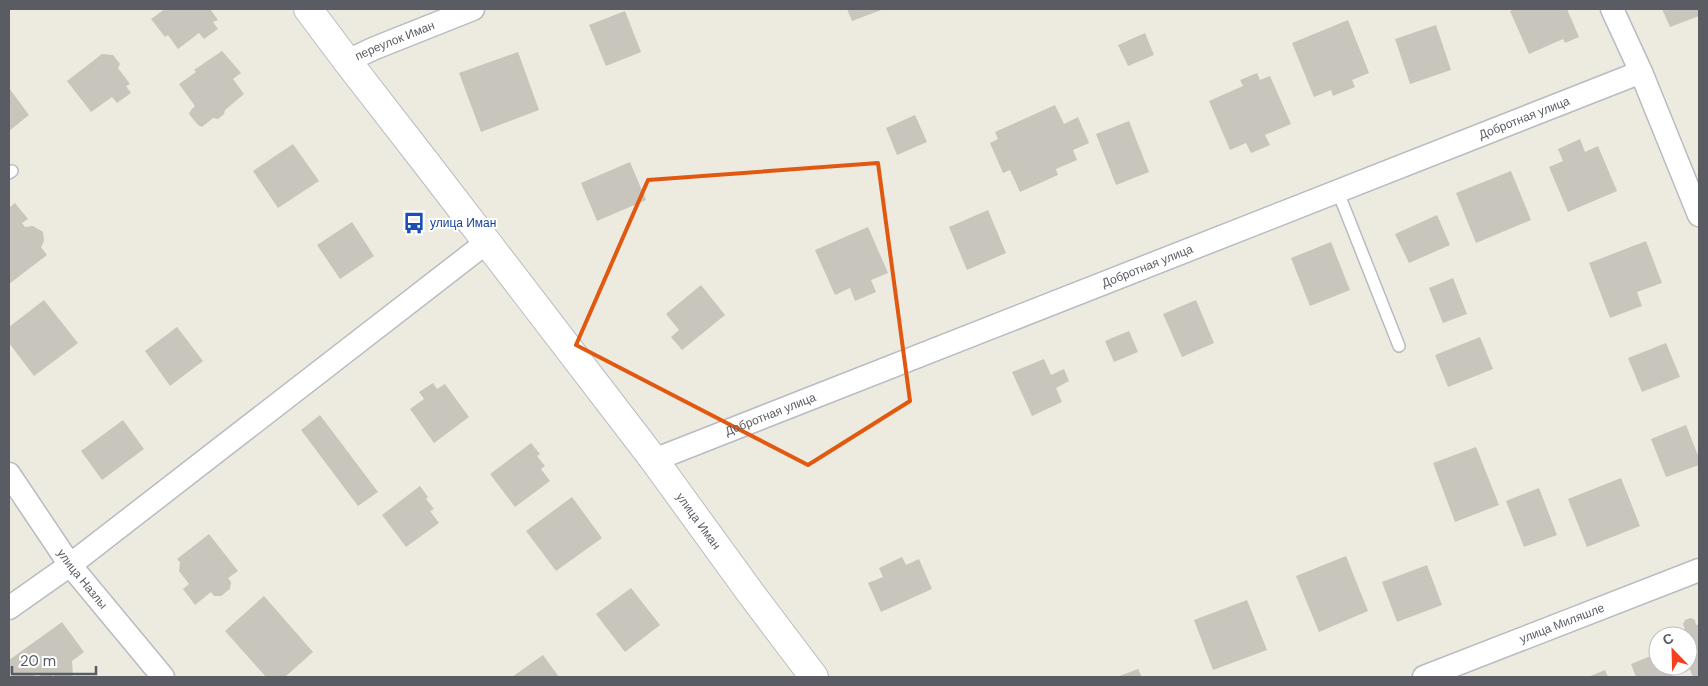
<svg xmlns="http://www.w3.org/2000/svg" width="1708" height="686" viewBox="0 0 1708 686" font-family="'DM Sans',sans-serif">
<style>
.building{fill:#c8c5bd}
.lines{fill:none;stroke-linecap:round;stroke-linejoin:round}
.service-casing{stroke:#b8bbc1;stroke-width:14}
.minor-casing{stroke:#b8bbc1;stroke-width:25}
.tertiary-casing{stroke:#b8bbc1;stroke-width:30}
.service{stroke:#fff;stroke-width:11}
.minor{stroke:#fff;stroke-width:22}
.tertiary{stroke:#fff;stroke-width:28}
.marked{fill:none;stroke:#e15910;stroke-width:4;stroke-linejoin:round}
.labels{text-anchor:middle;stroke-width:4;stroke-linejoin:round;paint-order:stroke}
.street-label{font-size:12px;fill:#595d63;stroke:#fff}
.transit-label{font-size:12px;fill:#164399;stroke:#fff;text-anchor:start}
</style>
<rect width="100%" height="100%" fill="#edebe0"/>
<!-- building -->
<g class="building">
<path d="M165,9h45l8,11 -5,2 5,7 -14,10 -5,-6 -21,16 -10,-14 -3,2 -14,-18z"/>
<path d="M847,9h37l-32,12z"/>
<path d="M1515,9h41v1l11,-1 12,28 -14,6 -2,-4 -34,15 -19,-43z"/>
<path d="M1662,9h37v7l-29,11z"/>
<path d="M625,11l16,41 -35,14 -17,-41z"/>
<path d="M1348,20l21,53 -17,7 3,7 -22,9 -2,-6 -17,7 -22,-54z"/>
<path d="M1436,25l15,45 -41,14 -15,-45z"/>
<path d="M1145,33l9,22 -26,11 -10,-21z"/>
<path d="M222,51l19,22 -8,6 11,15 -19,16 -1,4 -6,5 -5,-1 -11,9 -4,-2 -9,-11 2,-4 4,-4 -16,-22 17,-12 -2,-2z"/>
<path d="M518,52l21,58 -58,22 -22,-59z"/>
<path d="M102,54l11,1 7,9 -2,4 12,16 -4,2 5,7 -14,10 -5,-6 -21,15 -24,-31z"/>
<path d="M1257,73l3,7 10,-4 21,48 -26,11 5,10 -19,8 -5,-10 -16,7 -21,-49 34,-15 -3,-6z"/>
<path d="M9,88l20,27 -20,16z"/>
<path d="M1055,105l9,19 14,-7 11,26 -16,7 4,10 -21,9 2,6 -38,17 -10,-22 -7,3 -13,-30 8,-4 -3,-7z"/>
<path d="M915,115l12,27 -30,13 -11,-27z"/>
<path d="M1129,121l20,51 -33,13 -20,-51z"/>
<path d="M1580,139l5,13 13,-6 19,45 -49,21 -19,-45 14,-6 -5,-12z"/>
<path d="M293,144l26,37 -41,27 -25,-37z"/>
<path d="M630,162l16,38 -49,21 -16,-38z"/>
<path d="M1511,171l20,49 -55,23 -20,-50z"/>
<path d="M15,203l13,16 -6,4 3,4 8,-1 10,6 1,9 -3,6 6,8 -38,29v-76z"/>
<path d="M988,210l18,43 -39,17 -18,-43z"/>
<path d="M1437,215l13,30 -41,18 -14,-29z"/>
<path d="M352,222l22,34 -34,23 -23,-34z"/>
<path d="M868,227l20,46 -17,7 5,12 -21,9 -5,-13 -15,7 -20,-45z"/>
<path d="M1646,241l16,42 -25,9 5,14 -32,12 -21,-55z"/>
<path d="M1331,242l19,48 -40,16 -19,-48z"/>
<path d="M1453,278l14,36 -24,9 -14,-35z"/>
<path d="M701,285l24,30 -43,35 -11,-13 8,-7 -13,-16z"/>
<path d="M44,300l34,43 -44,33 -25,-33v-16z"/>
<path d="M1196,300l18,43 -32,14 -19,-43z"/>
<path d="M177,327l26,34 -33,25 -25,-35z"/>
<path d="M1129,331l9,21 -24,10 -9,-21z"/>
<path d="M1480,337l13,32 -45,18 -13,-32z"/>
<path d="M1666,343l14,34 -38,15 -14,-34z"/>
<path d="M1044,359l7,16 13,-6 5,12 -13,7 6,14 -30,14 -20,-44z"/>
<path d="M433,383l4,6 8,-5 24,33 -35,26 -24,-34 14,-10 -5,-7z"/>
<path d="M320,415l58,77 -20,14 -57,-76z"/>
<path d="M123,420l21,29 -42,31 -21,-29z"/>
<path d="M1686,425l13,33v7l-33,12 -15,-38z"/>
<path d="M531,443l9,11 -3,2 8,10 -4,3 9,12 -35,26 -25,-33z"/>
<path d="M1476,447l23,58 -44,17 -22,-59z"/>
<path d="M1621,478l19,48 -53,21 -19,-48z"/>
<path d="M420,486l8,11 -2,2 8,10 -4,2 9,12 -33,24 -24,-32z"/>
<path d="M1539,488l18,47 -33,12 -18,-46z"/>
<path d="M572,497l30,41 -46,33 -30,-40z"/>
<path d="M209,534l29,37 -10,7 3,4 -1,7 -9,7h-7l-3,-4 -16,13 -12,-16 6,-5 -10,-13 1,-9 -3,-3z"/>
<path d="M1346,556l22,55 -49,21 -23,-56z"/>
<path d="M902,557l4,8 13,-6 13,30 -51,23 -13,-29 15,-6 -4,-9z"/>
<path d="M1427,565l15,40 -45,17 -15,-40z"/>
<path d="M631,588l29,37 -35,27 -29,-38z"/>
<path d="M264,596l49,56 -28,25h-19l-41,-46z"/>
<path d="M1247,600l20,50 -54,20 -19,-50z"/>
<path d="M1691,618l4,2 1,5 3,-1v53h-6l-5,-12v-29h-12l-1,-3 10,-4 -2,-5 2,-4z"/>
<path d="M62,622l22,30 -12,9 1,14 -4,2h-12l-4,-2 -3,2h-9l-3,-4 -6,4h-19l-4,-6v-11z"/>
<path d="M1658,653v13h10l4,11h-36l-5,-13z"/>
<path d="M543,655l16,22h-47z"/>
<path d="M1138,669l4,8h-25z"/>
<path d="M1605,670l3,7h-20z"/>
</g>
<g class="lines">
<!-- service casing -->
<g class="service-casing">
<g id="service">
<path d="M9,173l3,-2"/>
<path d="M1338,192l61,154"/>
</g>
</g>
<!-- minor casing -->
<g class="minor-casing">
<g id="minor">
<path d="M1612,9l29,63 58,143"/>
<path id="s1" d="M347,61l28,-13 98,-39"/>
<path id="s2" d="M654,460l987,-388"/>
<path id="s3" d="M9,474l61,91 93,112"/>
<path d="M9,608l61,-43 417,-323"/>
<path id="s4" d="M1424,677l275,-107"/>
</g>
</g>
<!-- tertiary casing -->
<g class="tertiary-casing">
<g id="tertiary">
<path id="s5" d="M308,9l39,52 83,107 224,292 98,135 62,82"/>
</g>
</g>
<!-- service -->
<use href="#service" class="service"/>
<!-- minor -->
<use href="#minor" class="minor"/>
<!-- tertiary -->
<use href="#tertiary" class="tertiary"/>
</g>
<!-- marked area -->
<path class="marked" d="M878,163l32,238 -102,64 -232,-120 72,-165z"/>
<!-- icons -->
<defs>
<g id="bus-bare" transform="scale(1.725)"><path d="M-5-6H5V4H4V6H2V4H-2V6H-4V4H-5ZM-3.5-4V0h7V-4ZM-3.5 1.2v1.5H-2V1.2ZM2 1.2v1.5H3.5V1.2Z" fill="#1a4fb4" stroke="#fff" stroke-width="2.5" paint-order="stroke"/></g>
</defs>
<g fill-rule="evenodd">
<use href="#bus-bare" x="414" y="223"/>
</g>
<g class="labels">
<!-- street labels -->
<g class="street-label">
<text dy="4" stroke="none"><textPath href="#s1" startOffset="52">переулок Иман</textPath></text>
<text dy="4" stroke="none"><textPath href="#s2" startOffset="935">Добротная улица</textPath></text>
<text dy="4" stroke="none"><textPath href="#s2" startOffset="530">Добротная улица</textPath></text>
<text dy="4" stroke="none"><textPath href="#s2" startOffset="125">Добротная улица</textPath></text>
<text dy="4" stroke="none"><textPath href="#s5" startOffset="644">улица Иман</textPath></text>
<text dy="4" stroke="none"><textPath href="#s3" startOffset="128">улица Назлы</textPath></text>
<text dy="4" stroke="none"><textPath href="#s4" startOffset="148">улица Миляшле</textPath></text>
</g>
<!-- transit labels -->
<g class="transit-label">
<text x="430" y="227">улица Иман</text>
</g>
</g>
<!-- border -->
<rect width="1708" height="686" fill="none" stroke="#595d63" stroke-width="20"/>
<!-- north arrow -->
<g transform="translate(1673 651) rotate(337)"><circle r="24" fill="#ffffff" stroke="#bdbec1"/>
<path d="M0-4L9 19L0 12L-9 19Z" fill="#f53f1f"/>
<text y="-8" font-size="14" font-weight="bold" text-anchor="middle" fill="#595d63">С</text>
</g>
<!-- scale -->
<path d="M12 666v8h84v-8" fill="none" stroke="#595d63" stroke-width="2.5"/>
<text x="20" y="666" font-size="15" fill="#595d63" stroke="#ffffff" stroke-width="4" paint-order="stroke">20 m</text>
</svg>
